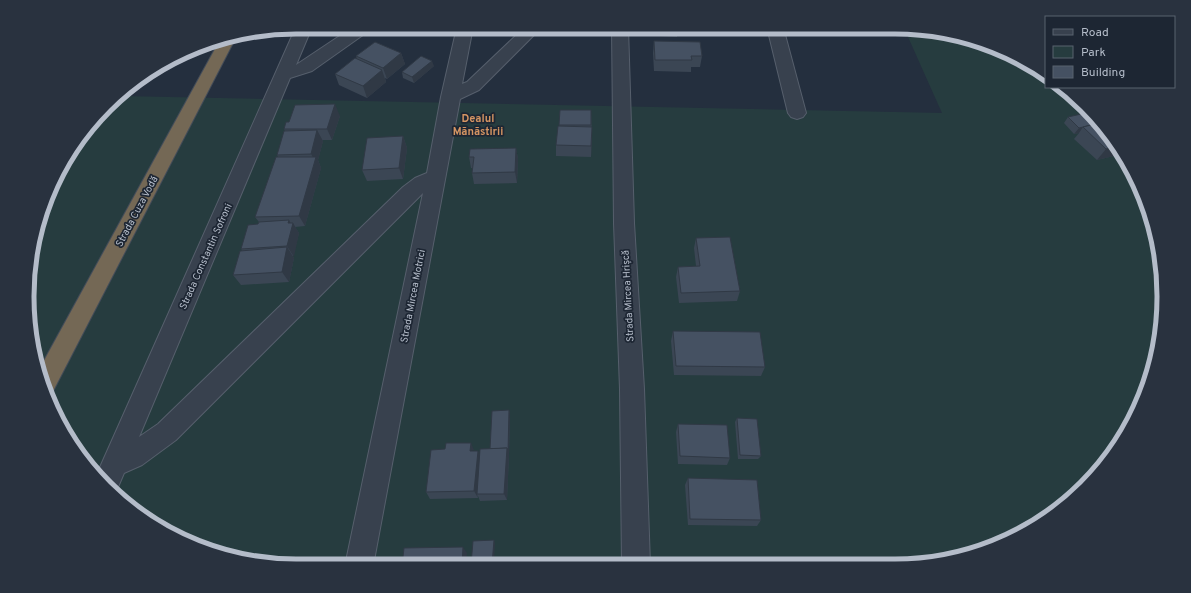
<svg xmlns="http://www.w3.org/2000/svg" width="1191" height="593" viewBox="0 0 1191 593" font-family="Overpass,sans-serif">
<style>
.green{fill:#263c3f}
.lines{fill:none;stroke-linecap:round;stroke-linejoin:round}
.street-casing{stroke:#565f6c;stroke-width:2}
.highway-casing{stroke:#434c59;stroke-width:2}
.street{fill:#38414e;fill-rule:evenodd}
.highway{fill:#746855;fill-rule:evenodd}
.wall{fill:#3b4654}
.shaded-wall{fill:#303945}
.building{fill:#455162;stroke:#303945}
.labels{text-anchor:middle;stroke-width:3.5;stroke-linejoin:round;paint-order:stroke}
.street-label{font-size:10px;fill:#b4bcc9;stroke:#1d2633}
.neighbourhood-label{font-size:11px;font-weight:bold;fill:#d59563;stroke:#1d2633}
.rim{fill:none;stroke:#b4bcc9;stroke-width:5}
</style>
<rect width="100%" height="100%" fill="#242f3e"/>
<!-- green -->
<path class="green" d="M904,28l43,4 51,16 46,25 2,1v13h16l23,19 34,41 25,47 15,50 5,53 -5,52 -16,51 -35,60 -49,50 -61,35 -68,19 -634,2 -52,-5 -51,-16 -46,-25 -41,-33 -51,-71 -26,-84 3,-88 16,-51 24,-46 48,-51 822,17z"/>
<g class="lines">
<!-- street casing -->
<g class="street-casing">
<g id="street">
<path d="M296,27h16l-16,38 57,-38h19l-2,3 -58,41 -22,7 -151,359 19,-13 245,-237 12,-9 12,-5 14,-76 16,-70h16l-11,57 5,-2 58,-55h17l-63,63 -19,9 -87,467h-28l78,-373 -247,247 -34,25 -18,8 -9,21 -9,-7 -9,-13z"/>
<path d="M612,27h16l6,196 10,166 6,176h-28l-2,-176 -6,-166z"/>
<path d="M767,27h16l23,86 -3,4 -6,2 -6,-2 -3,-4z"/>
</g>
</g>
<!-- highway casing -->
<g class="highway-casing">
<path id="highway" d="M236,37l-183,354 -5,2 -8,-25 180,-328z"/>
</g>
<!-- street -->
<use href="#street" class="street"/>
<!-- highway -->
<use href="#highway" class="highway"/>
</g>
<!-- wall -->
<g class="wall">
<path d="M645,27h33l-1,10 -33,-2z"/>
<path d="M654,41l48,15 -2,11h-9v5l-37,-1 -1,-18z"/>
<path d="M975,41l23,7 9,5 -7,1 -3,-2 -7,2z"/>
<path d="M401,53l4,11 -18,15 -2,-1 1,4 -19,16 -28,-13 -4,-11 22,-14 -1,-4z"/>
<path d="M434,66l-20,17 -11,-5 -1,-6z"/>
<path d="M560,110h31l1,28 -1,19 -35,-1v-11l3,-19z"/>
<path d="M340,116l-8,24h-10l1,1 -5,19 3,8 -16,58 -10,1 4,6 -6,24 1,1 -5,24 -48,3 -8,-10 9,-25 -1,-1 17,-25 1,-2 -4,-5 23,-60 -1,-2 8,-24 -1,-2z"/>
<path d="M1068,117l51,30 3,7 -25,6 -23,-21 5,-6 -5,1 -10,-11z"/>
<path d="M403,136l4,12 -4,31 -36,2 -5,-11z"/>
<path d="M516,148l2,11 -1,24 -43,1 -2,-11v-5h-1l-2,-11z"/>
<path d="M696,238l44,53 -3,10 -58,2 -3,-26 2,-10 18,-1 -2,-18z"/>
<path d="M673,331l92,36 -4,9 -87,-1 -3,-34z"/>
<path d="M509,410l1,4 -1,41 -2,45 -27,1 -2,-5v2l-48,1 -4,-7 48,-41h4l2,5 10,-7z"/>
<path d="M737,418l24,38 -3,3h-20l-3,-37z"/>
<path d="M678,424l52,34 -3,7 -49,-1 -2,-32z"/>
<path d="M688,478l73,42 -4,6 -69,-1 -3,-40z"/>
</g>
<!-- shaded-wall -->
<g class="shaded-wall">
<path d="M994,47l5,1 -2,4 -7,2z"/>
<path d="M1002,50l5,3 -7,1z"/>
<path d="M401,53l4,11 -18,15 -4,-11z"/>
<path d="M432,61l2,5 -20,17 -2,-6z"/>
<path d="M382,70l4,12 -19,16 -4,-12z"/>
<path d="M335,104l5,12 -8,24 -5,-11z"/>
<path d="M1099,123l-16,4 -4,6 -5,1 5,-6z"/>
<path d="M592,127v11l-1,19v-11z"/>
<path d="M317,130l6,11 -5,19 3,8 -16,58 -6,-10 16,-55 -4,-7z"/>
<path d="M403,136l4,12 -4,31 -4,-11z"/>
<path d="M1118,146l4,8 -25,6 9,-11z"/>
<path d="M516,148l2,11 -1,24 -2,-11z"/>
<path d="M289,220l3,6 1,-3 6,10 -5,24 -7,-11 1,-23z"/>
<path d="M287,247l7,11 -5,24 -7,-10z"/>
<path d="M509,410l1,4 -1,41 -2,45 -3,-6z"/>
<path d="M471,443l3,7 -4,1z"/>
<path d="M478,451l3,7 -4,36 1,4 -4,-7z"/>
<path d="M494,540l1,3 -1,22h-2z"/>
<path d="M463,547l4,6 -1,12h-4z"/>
</g>
<!-- building -->
<g class="building">
<path d="M654,41l46,1 2,14h-11l1,4h-37z"/>
<path d="M375,42l26,11 -18,15 -27,-12z"/>
<path d="M421,56l11,5 -20,16 -10,-5z"/>
<path d="M355,58l27,12 -19,16 -28,-12z"/>
<path d="M335,104l-8,25h-43l2,-7h3l6,-17z"/>
<path d="M560,110h31v15h-32z"/>
<path d="M1090,112l9,11 -20,5 -11,-11z"/>
<path d="M1099,123l19,23 -12,3 -23,-22z"/>
<path d="M558,126l34,1 -1,19 -35,-1z"/>
<path d="M317,130l-6,24 -34,1 7,-24z"/>
<path d="M403,136l-4,32 -37,2 5,-32z"/>
<path d="M516,148l-1,24 -43,1 2,-16h-5l1,-8z"/>
<path d="M276,157h40l-17,59 -44,1z"/>
<path d="M289,220l-1,3h5l-6,23 -46,3 7,-24 10,-1 1,-2z"/>
<path d="M730,237l10,54 -59,2 -3,-26 22,-1 -4,-28z"/>
<path d="M287,247l-5,25 -49,3 7,-24z"/>
<path d="M673,331l87,1 5,35 -89,-1z"/>
<path d="M509,410l-1,42 -1,-4 -17,1 2,-38z"/>
<path d="M737,418l20,1 4,37 -21,-1z"/>
<path d="M678,424l49,1 3,33 -50,-2z"/>
<path d="M446,443h25l-1,8h8l-4,40 -48,1 5,-42 14,-1z"/>
<path d="M507,448l-3,46h-27l3,-45z"/>
<path d="M688,478l69,2 4,40 -71,-1z"/>
<path d="M494,540l-2,25h-21l2,-24z"/>
<path d="M463,547l-1,18 -60,1 2,-18z"/>
</g>
<g class="labels">
<!-- street labels -->
<g class="street-label">
<text transform="translate(136 211) rotate(-62)" y="4">Strada Cuza Vodă</text>
<text transform="translate(205 256) rotate(-66)" y="4">Strada Constantin Sofroni</text>
<text transform="translate(412 296) rotate(-79)" y="4">Strada Mircea Motrici</text>
<text transform="translate(627 296) rotate(-93)" y="4">Strada Mircea Hrișcă</text>
</g>
<!-- neighbourhood labels -->
<g class="neighbourhood-label">
<text x="478" y="122">Dealul<tspan x="478" dy="13">Mănăstirii</tspan></text>
</g>
</g>
<!-- crop -->
<path d="M0 0H1191V593H0ZM296 34H895A262 262 0 0 1 1157 296V297A262 262 0 0 1 895 559H296A262 262 0 0 1 34 297V296A262 262 0 0 1 296 34Z" fill="#29323f" fill-rule="evenodd"/>
<path class="rim" d="M296 34H895A262 262 0 0 1 1157 296V297A262 262 0 0 1 895 559H296A262 262 0 0 1 34 297V296A262 262 0 0 1 296 34Z"/>
<!-- legend -->
<rect x="1045" y="16" width="130" height="72" fill="#1d2633" stroke="#59626f"/>
<rect x="1053" y="29" width="20" height="6" fill="#38414e" stroke="#59626f"/>
<text x="1081" y="36" font-size="12" fill="#b4bcc9">Road</text>
<rect x="1053" y="46" width="20" height="12" fill="#263c3f" stroke="#59626f"/>
<text x="1081" y="56" font-size="12" fill="#b4bcc9">Park</text>
<rect x="1053" y="66" width="20" height="12" fill="#455162" stroke="#59626f"/>
<text x="1081" y="76" font-size="12" fill="#b4bcc9">Building</text>
</svg>
